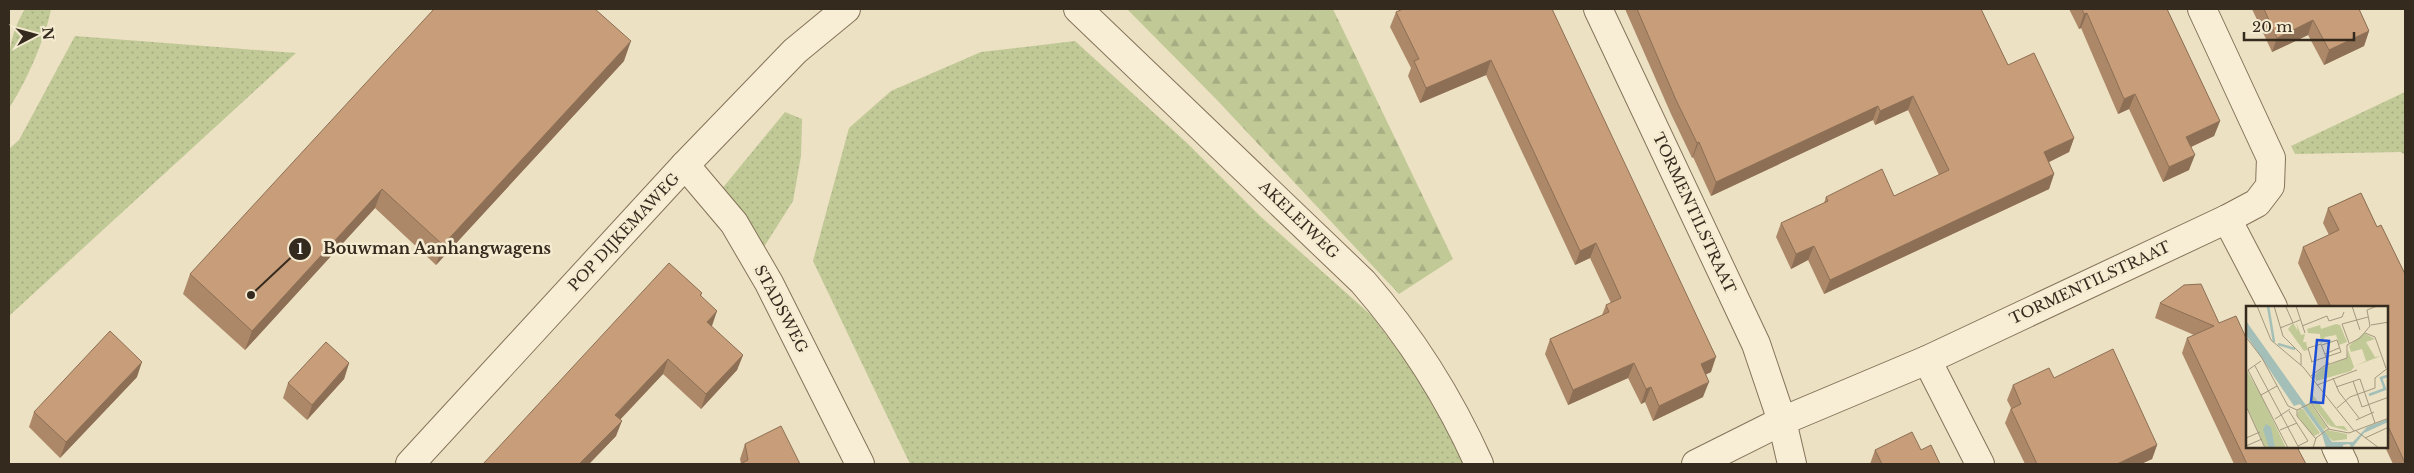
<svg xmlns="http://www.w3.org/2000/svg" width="2414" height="473" viewBox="0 0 2414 473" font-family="'Libre Baskerville',serif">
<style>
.green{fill:url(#green-dots)}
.forest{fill:url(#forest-firs)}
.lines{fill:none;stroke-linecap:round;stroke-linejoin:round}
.minor-casing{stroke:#85735a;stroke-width:30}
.tertiary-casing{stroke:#85735a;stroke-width:30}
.minor{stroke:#f7eed5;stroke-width:28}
.tertiary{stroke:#f7eed5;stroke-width:28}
.wall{fill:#ac8869}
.shaded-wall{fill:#8c6f55}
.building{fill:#c89e7a;stroke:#8c6f55}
.labels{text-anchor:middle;stroke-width:5;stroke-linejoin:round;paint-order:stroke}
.street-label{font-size:15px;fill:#352a1e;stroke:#f4ebd1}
.inset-river{fill:none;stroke:#a4bfb8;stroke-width:2.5}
.inset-road{fill:none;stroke:#a39880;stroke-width:1}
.view{fill:#1d4ed8;fill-opacity:0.15;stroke:#1d4ed8;stroke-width:2.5}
.inset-edge{fill:none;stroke:#352a1e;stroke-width:2.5}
.leader{fill:none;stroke:#352a1e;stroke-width:2}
.callout-dot{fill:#352a1e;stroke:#f4ebd1;stroke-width:2}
.mark-label{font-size:15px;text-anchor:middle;font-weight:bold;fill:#fff}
.callout-label{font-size:16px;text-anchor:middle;font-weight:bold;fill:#352a1e;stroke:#f4ebd1;stroke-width:5;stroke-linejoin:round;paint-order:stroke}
</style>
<defs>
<pattern id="green-dots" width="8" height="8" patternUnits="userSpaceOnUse" patternTransform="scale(1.25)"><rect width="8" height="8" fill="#c1c997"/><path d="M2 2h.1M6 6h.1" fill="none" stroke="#a6ad82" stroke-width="1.8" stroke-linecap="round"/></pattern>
<pattern id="forest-firs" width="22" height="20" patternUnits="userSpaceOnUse" patternTransform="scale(1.25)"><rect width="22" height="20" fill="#c1c997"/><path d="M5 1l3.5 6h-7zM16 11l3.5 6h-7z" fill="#a6ad82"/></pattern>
</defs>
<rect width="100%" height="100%" fill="#ece1c2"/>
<!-- green -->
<g class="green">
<path d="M25,9h26c-5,28 -26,76 -42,99 0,-37 -5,-65 16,-99z"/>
<path d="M75,36l221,17 -287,263v-167l10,-9z"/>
<path d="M1075,41l112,102 73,73 111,99 48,63 46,86h-555l-97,-203 36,-133 42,-37 90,-39z"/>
<path d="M2405,92v63l-4,-3 -106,2 -4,-8z"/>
<path d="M785,112l17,7 -1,37 -8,45 -31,49 -46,-54z"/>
</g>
<!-- forest -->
<path class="forest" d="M1127,9h206l120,250 -54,35 -182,-194z"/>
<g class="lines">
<!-- minor casing -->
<g class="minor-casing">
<g id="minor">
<path d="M1598,9l158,335 26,77 10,43"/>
<path d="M685,165l49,58 35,60 91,181"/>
<path d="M2227,219l46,88"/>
<path d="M1927,360l53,104"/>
<path d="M2336,447l8,17"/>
<path d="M1696,464l86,-43 145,-61 300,-141 30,-16 13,-17 1,-28 -69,-149"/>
</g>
</g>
<!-- tertiary casing -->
<g class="tertiary-casing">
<g id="tertiary">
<path d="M1078,9l285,273c48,55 86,115 116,182"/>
<path d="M410,464l275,-299 110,-114 51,-42"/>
</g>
</g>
<!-- minor -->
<use href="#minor" class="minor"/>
<!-- tertiary -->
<use href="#tertiary" class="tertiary"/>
</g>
<!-- wall -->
<g class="wall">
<path d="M1552,9l159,363 -6,3 -2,22 -50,24 -8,-19 -4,2 -13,-26 -60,27 -23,-51 5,-15 52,-24 4,-10 5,-2 -21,-45 -15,7 -89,-190 -66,28 -12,-27 3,-8 -21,-41 6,-15z"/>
<path d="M1625,9h356l27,56 66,73 -5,14 -20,10 5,12 -5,15 -225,105 -16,-34 -17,9 -15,-32 5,-14 43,-20 2,-6 68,-1 45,-21 -31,-65 -33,15 -2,-5 -162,76 -18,-39 -1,1 -21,-44z"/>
<path d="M2069,9h98l53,112 -6,15 -23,11 -2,23 -26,12 -34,-73 -11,5 -37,-86 -2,1z"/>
<path d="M2252,9h107l10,22 -5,15 -40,19 -16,-30 -36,17z"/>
<path d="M624,61l-188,204 -61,-57 -130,142 -62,-56 7,-20z"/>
<path d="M2361,193l16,34 4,-2 24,49v190h-12l-8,-17h3v-140h-69l-21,-44 5,-16 26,-12 -6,-12 5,-15z"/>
<path d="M702,293l-1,3 10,31 32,28 -6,15 -36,39 -38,-35 -43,46 -4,16 -27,28z"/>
<path d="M2160,303l59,20 87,141h-72l-52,-111 5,-15 7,-3 -39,-17z"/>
<path d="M349,363l-5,16 -37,41 -24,-22 5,-15z"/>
<path d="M137,377l-77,81 -31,-31 5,-15z"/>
<path d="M2013,385l144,60 -5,14 -11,5h-116l-20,-41 6,-15 -4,-8z"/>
<path d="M745,444l55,20h-59l-1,-5z"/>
<path d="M1875,450h46l19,14h-70z"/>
</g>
<!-- shaded-wall -->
<g class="shaded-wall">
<path d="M2087,13l-6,15 -2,1 5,-15z"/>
<path d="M2313,20l-5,15 -36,17 5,-14z"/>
<path d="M2369,31l-5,15 -40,19 5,-15z"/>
<path d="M631,41l-7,20 -188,204 7,-20z"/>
<path d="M1491,60l-5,15 -66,28 6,-15z"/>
<path d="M2135,94l-6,15 -11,5 6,-15z"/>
<path d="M1913,96l-5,14 -33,15 5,-14z"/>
<path d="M1878,106l-5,14 -162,76 5,-14z"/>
<path d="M2220,121l-6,15 -34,16 6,-15z"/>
<path d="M2074,138l-5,14 -30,15 5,-15z"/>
<path d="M1699,142l-6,15 -1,1 5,-15z"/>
<path d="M2195,155l-6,15 -26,12 6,-15z"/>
<path d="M2054,174l-5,15 -225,105 6,-14z"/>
<path d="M382,189l-7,19 -130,142 7,-19z"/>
<path d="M1596,243l-6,15 -15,7 5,-14z"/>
<path d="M1814,246l-6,14 -17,9 5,-15z"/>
<path d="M717,311l-5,15 -10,11 5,-15z"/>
<path d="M743,355l-6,15 -36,39 5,-15z"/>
<path d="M1716,357l-5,15 -16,7 6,-15z"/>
<path d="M668,359l-5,15 -53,56 5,-15z"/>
<path d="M142,362l-5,15 -77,81 6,-16z"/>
<path d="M349,363l-5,16 -37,41 5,-15z"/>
<path d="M1634,363l-6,15 -60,27 5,-15z"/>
<path d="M1709,382l-6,15 -50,24 6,-15z"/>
<path d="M1651,387l-6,15 -4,2 5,-15z"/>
<path d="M622,421l-6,15 -27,28h-10z"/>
<path d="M2157,445l-5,14 -11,5h-24z"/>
</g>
<!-- building -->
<g class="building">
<path d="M434,9h161l36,32 -188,204 -61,-56 -130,142 -62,-57z"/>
<path d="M1403,9h149l164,348 -15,7 8,18 -50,24 -8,-19 -5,2 -12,-26 -61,27 -23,-51 59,-27 -3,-7 15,-7 -25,-55 -16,8 -89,-191 -65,28 -12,-27 5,-2 -23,-47z"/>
<path d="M1637,9h344l27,56 26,-12 40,85 -30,14 10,22 -224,106 -16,-34 -18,8 -15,-31 47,-22 -2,-4 56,-28 12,27 55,-26 -36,-74 -33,15 -2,-5 -162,76 -17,-40 -2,1 -21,-43z"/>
<path d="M2082,9h85l53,112 -34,16 9,18 -26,12 -34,-73 -11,5 -37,-86 -3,1z"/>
<path d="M2264,9h95l10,22 -40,19 -16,-30 -36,18z"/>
<path d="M2361,193l16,34 4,-2 24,49v189l-17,-37v-119h-57l-28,-60 36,-17 -11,-22z"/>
<path d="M669,263l33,30 -2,2 17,16 -10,11 36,33 -37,39 -38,-35 -53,56 7,6 -43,43h-96z"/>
<path d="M2201,284l18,39 17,-7 12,26v105h49l9,17h-59l-60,-126 27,-12 -54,-23 24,-18z"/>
<path d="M110,331l32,31 -76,80 -32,-30z"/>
<path d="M326,342l23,21 -37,42 -24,-22z"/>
<path d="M2113,349l44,96 -40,19h-80l-26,-55 10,-5 -8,-19 36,-17 5,10z"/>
<path d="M781,426l19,38h-60l8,-4 -3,-16z"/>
<path d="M1912,432l9,18 10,-5 9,19h-58l-7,-14z"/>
</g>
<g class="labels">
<!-- street labels -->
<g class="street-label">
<text transform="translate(1694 213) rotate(65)" y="5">TORMENTILSTRAAT</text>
<text transform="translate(1299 220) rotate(44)" y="5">AKELEIWEG</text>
<text transform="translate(624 232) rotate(-47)" y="5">POP DIJKEMAWEG</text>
<text transform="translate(2090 283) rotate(-25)" y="5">TORMENTILSTRAAT</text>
<text transform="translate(781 309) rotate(62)" y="5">STADSWEG</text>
</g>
</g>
<!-- overview -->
<g transform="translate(2246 306)">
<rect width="142" height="142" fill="#ece1c2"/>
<path d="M50,16l5,13 4,-1 -2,8h3l2,8 -4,1 -16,-22 5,-6 5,8zM90,18l4,1 7,17 -8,3 -3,-10 -11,2 -4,7 -1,-10 -12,-1 -1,-4 13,-4 1,4zM118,27l11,6 -9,3 9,15 6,-1 -26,10 11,-5 -4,-12 -11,3 -2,-6zM102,44l6,17 -3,4 -35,10 -1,-6 7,-7 25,-10zM1,65l14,24 25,53h-21l-19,-43zM67,89l23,31h8l4,5 -18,-5 -2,-4 1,4 -18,-24zM64,97l17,24 -3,3 -18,-23 -1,-2zM53,103h4l17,24 -6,3 -5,-5 -12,-16zM81,124l20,4v5l-14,2 -9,-8z" fill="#c1c997"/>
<path d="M0,15l86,121h21l14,-15 21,-8v3l-24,11 -12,15 -3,-4 -6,1v3h-17l-4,-14 -22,-30 -6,2 -48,-71zM20,118l5,3 4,21h-6l-6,-19z" fill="#a4bfb8"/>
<path class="inset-river" d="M22,0l6,36M32,38l17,5M123,89l16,-6 -4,-11 6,-2"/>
<path class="inset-road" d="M11,0l14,34 32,27 51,64M28,0l9,30 18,18v11M50,0l9,27M106,0l8,24M40,1l7,16M125,19l18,-3M56,20l25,-10 2,5 13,-4 2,-5M34,22l20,-8M119,27l10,4 11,31M0,31l16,21 26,48 9,4M103,37l-7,-19 26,-7M79,48l14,-6M65,56l30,-10 -4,-12 -15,5M66,56l-4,-14 13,-4 8,21M9,60l44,82M2,64l40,78M2,64l13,-9M65,70l13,-10 23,-8v-13l13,-7 10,-12 -3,-16 10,-4M87,72l6,14 20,26M107,75l9,26 27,-10M71,79l40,-15M90,81l24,-8 15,44M15,89l16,-9M0,100l19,42M91,102l13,-11 25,-9v-10l14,-11M51,104l14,-7 18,26M51,104v6l19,23M43,105l19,30 -10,5M29,113l15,-10M110,114l18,-8M34,124l17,-7M109,124l24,18M0,132l14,-6M119,132l24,-11M0,140l16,-7M67,142l3,-10 12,-9 21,4 40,-15"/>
<path class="view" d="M71,34l12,1 -6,62 -12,-1z"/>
<rect width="142" height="142" class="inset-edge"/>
</g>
<!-- callouts -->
<path class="leader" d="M251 295L300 249"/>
<g class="callout-dot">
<circle cx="251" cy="295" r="5"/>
<circle cx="300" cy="249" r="12"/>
</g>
<g class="mark-label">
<text x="300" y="254">1</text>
</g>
<g class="callout-label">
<text x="437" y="254">Bouwman Aanhangwagens</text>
</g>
<!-- border -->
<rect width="2414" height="473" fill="none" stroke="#352a1e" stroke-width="20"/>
<!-- north arrow -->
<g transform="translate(35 35) rotate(84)" stroke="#f4ebd1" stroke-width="4" paint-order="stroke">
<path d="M0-4L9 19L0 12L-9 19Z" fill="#352a1e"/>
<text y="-8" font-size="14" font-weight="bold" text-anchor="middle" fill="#352a1e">N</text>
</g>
<!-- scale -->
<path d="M2244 32v8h110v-8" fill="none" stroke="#352a1e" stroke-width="2.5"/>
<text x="2252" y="32" font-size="15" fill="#352a1e" stroke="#f4ebd1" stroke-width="4" paint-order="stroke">20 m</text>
</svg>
